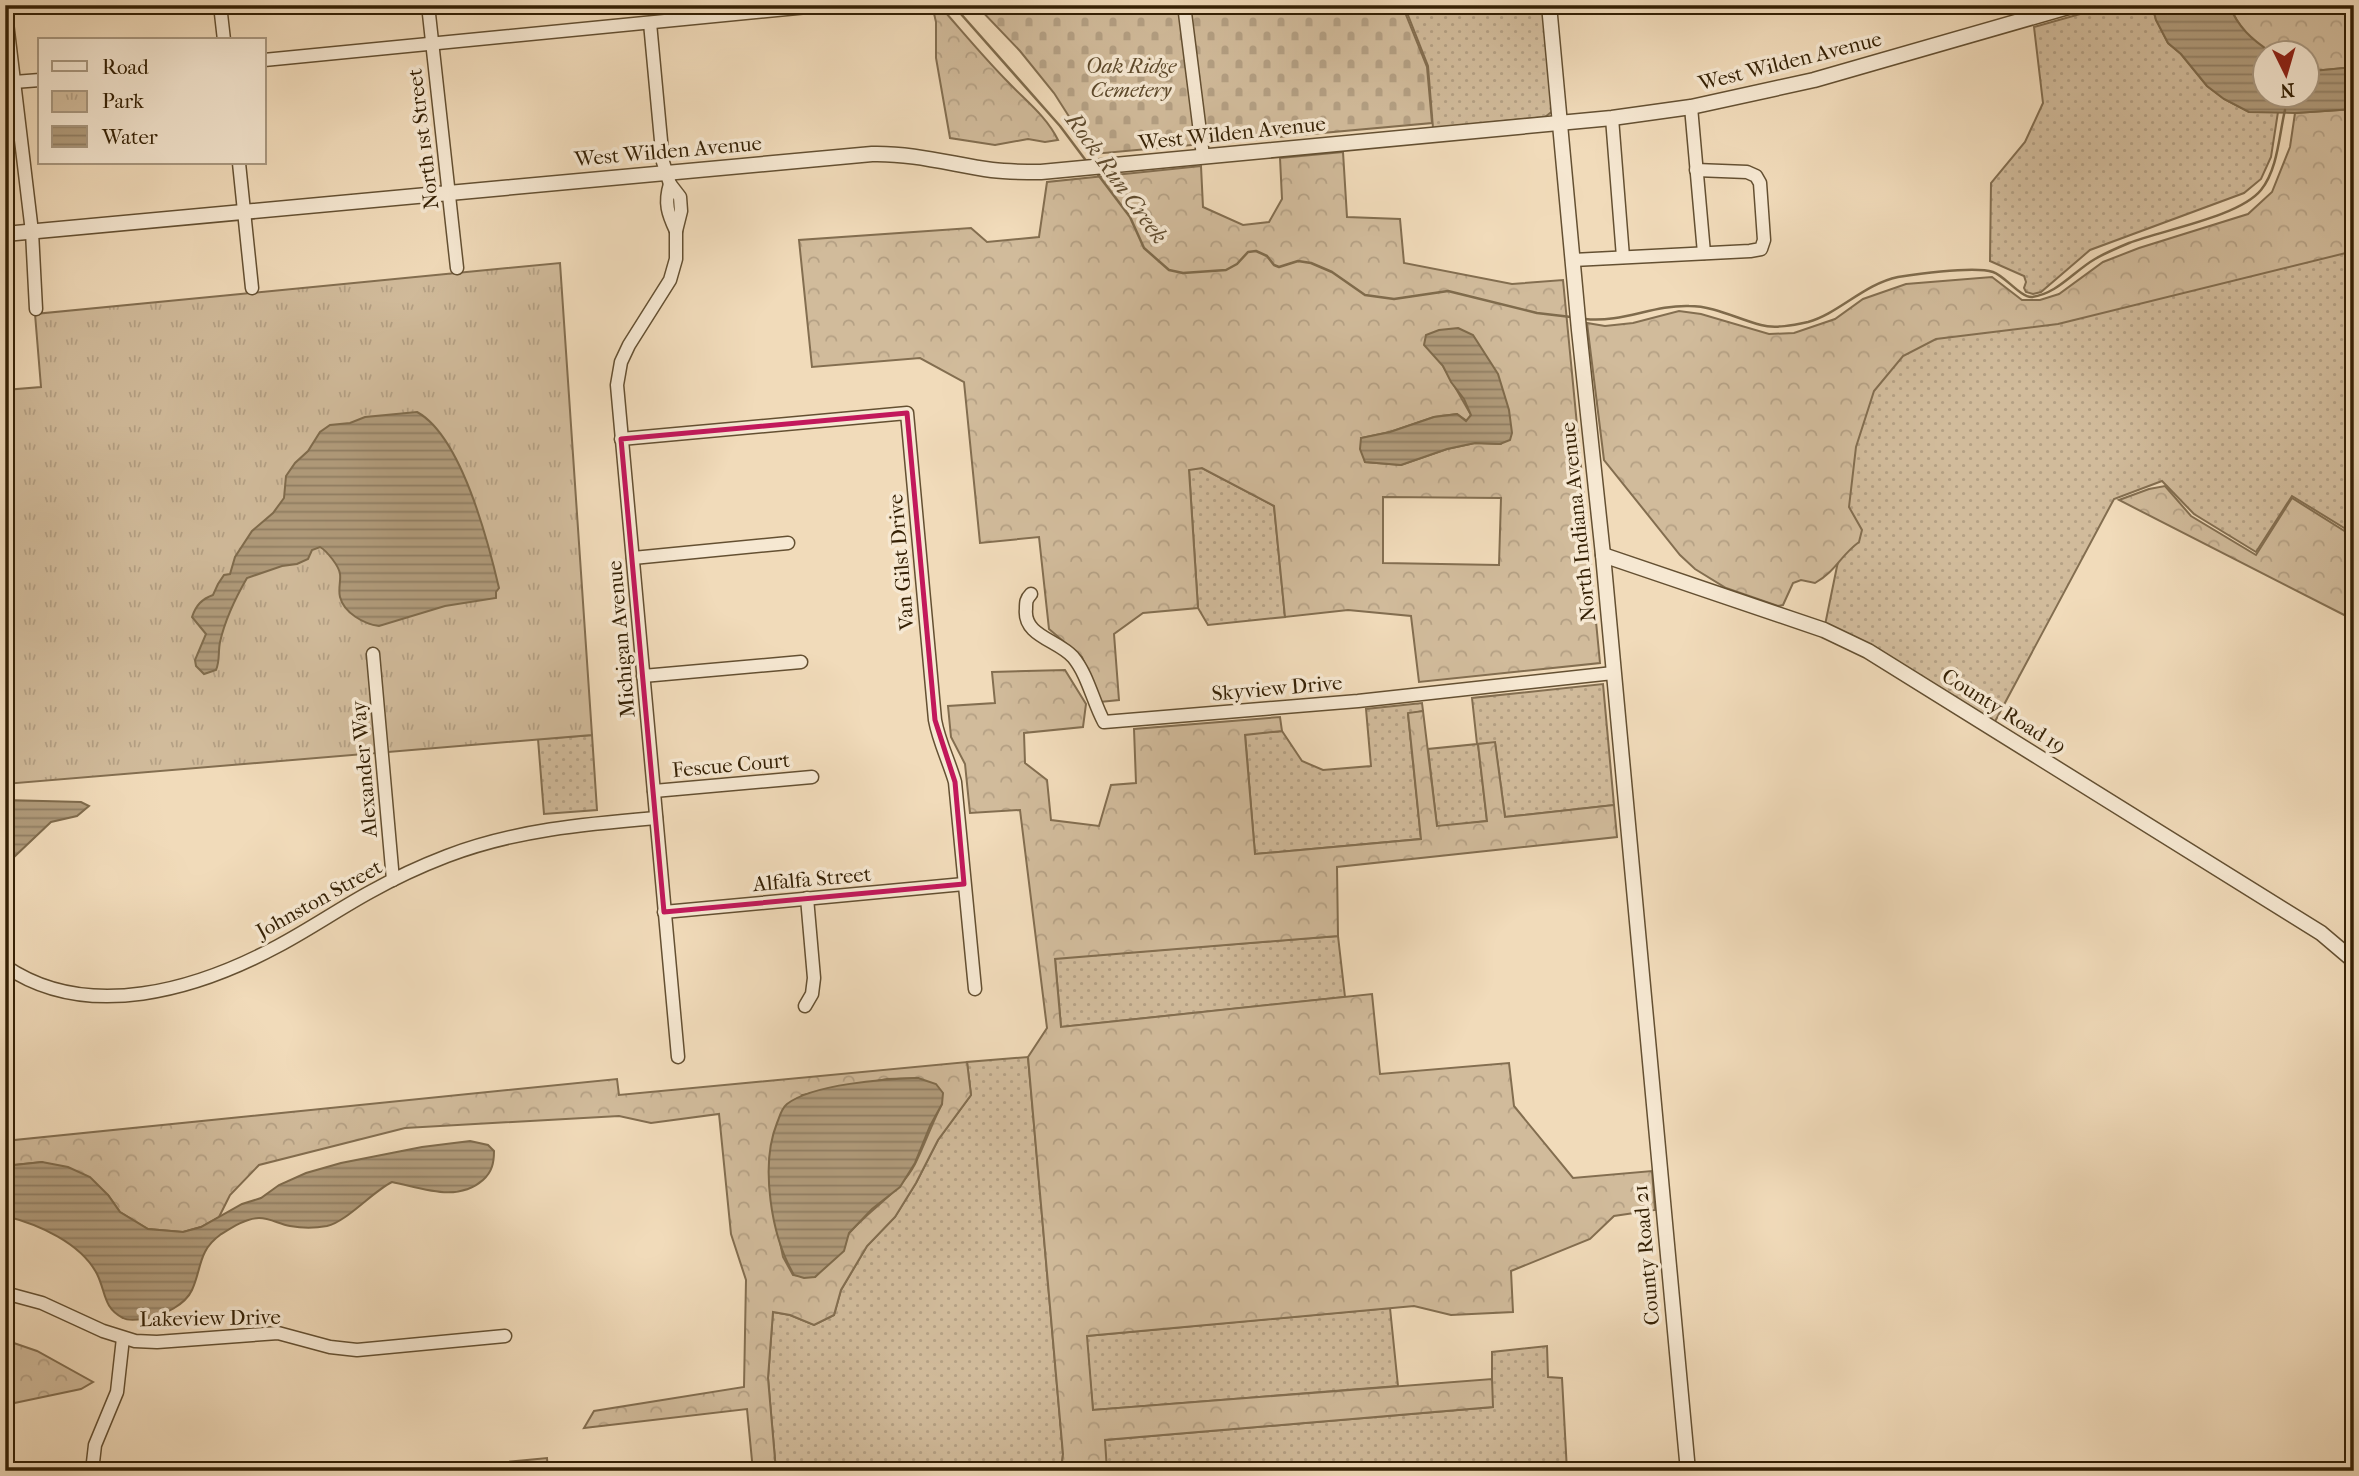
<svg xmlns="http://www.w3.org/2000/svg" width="2359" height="1476" viewBox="0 0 2359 1476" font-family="'IM FELL French Canon',serif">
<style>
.grass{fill:url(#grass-dots);stroke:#836e50;stroke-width:2}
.forest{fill:url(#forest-crowns);stroke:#836e50;stroke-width:2;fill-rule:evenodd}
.cemetery{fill:url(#cemetery-stones);stroke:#836e50;stroke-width:2}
.park{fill:url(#park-tufts);stroke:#836e50;stroke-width:2}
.water{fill:url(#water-rules);stroke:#7f6b4c;stroke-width:2}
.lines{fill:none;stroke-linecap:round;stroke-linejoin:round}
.stream{stroke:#7f6b4c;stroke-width:2.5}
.minor-casing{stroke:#645032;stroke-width:15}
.tertiary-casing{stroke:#645032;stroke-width:17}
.minor{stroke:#f6e8d2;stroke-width:12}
.tertiary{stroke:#f6e8d2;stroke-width:14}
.marked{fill:none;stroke:#c2185b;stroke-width:5;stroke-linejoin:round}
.labels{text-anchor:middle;stroke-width:7;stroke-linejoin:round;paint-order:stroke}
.street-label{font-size:21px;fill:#352105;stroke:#f6e8d2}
.park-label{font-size:21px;font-style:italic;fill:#5c482a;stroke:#f6e8d2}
.water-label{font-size:23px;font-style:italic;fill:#604c2f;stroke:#f6e8d2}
</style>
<defs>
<pattern id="grass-dots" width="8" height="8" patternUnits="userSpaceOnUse" patternTransform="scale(1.75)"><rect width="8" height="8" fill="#d1bb9b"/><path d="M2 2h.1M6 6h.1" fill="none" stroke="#b4a084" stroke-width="1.8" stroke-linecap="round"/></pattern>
<pattern id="forest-crowns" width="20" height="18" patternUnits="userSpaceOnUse" patternTransform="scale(1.75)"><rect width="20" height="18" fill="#d1bb9b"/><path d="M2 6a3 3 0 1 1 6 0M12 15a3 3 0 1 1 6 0" fill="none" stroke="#b4a084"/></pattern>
<pattern id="cemetery-stones" width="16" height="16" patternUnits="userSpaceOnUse" patternTransform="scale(1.75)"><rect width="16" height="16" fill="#d1bb9b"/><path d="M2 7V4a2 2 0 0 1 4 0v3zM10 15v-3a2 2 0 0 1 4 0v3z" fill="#b4a084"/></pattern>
<pattern id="park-tufts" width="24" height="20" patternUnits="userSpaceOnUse" patternTransform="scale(1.75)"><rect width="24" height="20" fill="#d1bb9b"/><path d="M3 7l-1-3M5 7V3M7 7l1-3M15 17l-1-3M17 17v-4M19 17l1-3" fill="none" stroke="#b4a084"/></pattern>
<pattern id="water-rules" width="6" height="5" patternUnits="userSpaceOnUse" patternTransform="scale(1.75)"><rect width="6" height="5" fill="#b19c7c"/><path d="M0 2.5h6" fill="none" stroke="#917f64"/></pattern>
</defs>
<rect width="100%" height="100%" fill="#f1dbba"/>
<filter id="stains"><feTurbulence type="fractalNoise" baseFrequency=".00286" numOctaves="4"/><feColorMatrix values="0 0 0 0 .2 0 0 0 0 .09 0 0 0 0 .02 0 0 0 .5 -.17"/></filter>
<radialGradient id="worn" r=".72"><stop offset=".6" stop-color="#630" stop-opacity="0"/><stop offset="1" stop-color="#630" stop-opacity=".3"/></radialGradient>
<!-- grass -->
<g class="grass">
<path d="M1404,5h140l10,105 -9,7 -112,11 -5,-62z"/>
<path d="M2112,5h40l4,15 12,23 13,11 26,32 17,13 25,13h29l-7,45 -10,22 -17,14 -154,57 -49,42 -8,2 -7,-2 -2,-4 2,-6 -2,-6 -34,-15 1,-78 34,-41 18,-39 -9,-76z"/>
<path d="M2354,248v286l-62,-38 -36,56 -62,-38 -32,-33 -48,18 -122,228 -168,-97 20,-98 8,-85 18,-57 29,-36 37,-18z"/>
<path d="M1202,468l72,38 11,111 -77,8 -10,-17 -9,-139z"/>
<path d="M1603,684l11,121 -109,12 -10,-74 -17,1 9,77 -50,6 -9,-78 49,-5 -5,-46z"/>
<path d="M1422,703l1,8 -15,3 13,125 -166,15 -10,-120 37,-3 20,30 21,9 48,-4 -5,-57z"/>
<path d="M592,735l5,75 -53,4 -6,-75z"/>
<path d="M1338,936l7,61 -284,30 -6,-69z"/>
<path d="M1028,1057l35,397 -2,17h-285l-8,-93 5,-66 17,3 24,10 20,-10 7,-25 26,-44 28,-29 21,-34 22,-43 33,-45 -4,-33z"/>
<path d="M1390,1308l8,78 -305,24 -7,-74z"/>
<path d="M1547,1346l1,31 14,1 5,93h-460l-3,-31 388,-33v-55z"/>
</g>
<!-- forest -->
<g class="forest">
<path d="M932,5h7c23,26 45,53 69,77 18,19 38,34 50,58l-13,2 -17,-3 -33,6 -45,-7 -14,-80v-36z"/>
<path d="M2229,5h120l5,7v55l-41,4 -6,-2 -1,-17c-10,0 -23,2 -33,0 -20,-3 -36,-29 -44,-47z"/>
<path d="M2354,109v142l-296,73 -122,15 -33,17 -29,35 -18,56 -7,60 13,23 -3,12c-19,14 -23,29 -44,41l-14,-3 -8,3 -10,22 -5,1 -52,-18 -31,-19 -15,-14 -76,-95 -17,-137 18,3 28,-3 46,-12 22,3 68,20 25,-1 41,-14 28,-20 43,-15 86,-7 30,23h18l19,-6 44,-32 36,-14 109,-34 24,-22 18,-45 5,-34z"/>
<path d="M1343,152l4,65 53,2 4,44 108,21 51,-4 37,383 -181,19 -8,-66 -63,-6 -63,7 -11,-111 -72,-38 -13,2 9,138 -55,5 -29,21 5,66 -19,2 -18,-45 -33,-28 -10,-92 -59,6 -16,-161 -44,-24 -108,9 -13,-127 172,-12 16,14 52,-5 8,-55 154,-16 2,41 40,18 26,-3 13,-23 -2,-41zM1443,366l57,78 -25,-1 -28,6 -46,16 -36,-3 -4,-24 29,-6 44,-15 23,-3 10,7 4,-6zM1383,497l118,1 -2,67 -116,-2z"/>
<path d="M2165,486l26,30 65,39 36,-57 62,39v83l-235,-120 30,-11z"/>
<path d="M1065,670l21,34 -3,23 -59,6 1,30 22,17 4,40 48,6 12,-41 25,-2 -2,-54 146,-12 2,14 -37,4 10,119 166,-15 -13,-126 15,-2 14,115 50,-5 -9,-77 17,-2 10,75 109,-12 3,32 -280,30 1,69 -283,23 6,68 311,-33 8,80 129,-11 5,43 59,72 79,-7 3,39 -41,6 -24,23 -79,32 2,41 -62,3 -37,-9 -327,30 6,74 399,-31 1,28 -388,33 2,31h-46l2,-17 -35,-397 19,-29 -27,-218 -50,3 -5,-49 -14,-27 -3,-31 47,-3 -3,-31z"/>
<path d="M967,1062l4,33 -33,45 -22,43 -21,34 -28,29 -26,44 -7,25 -20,10 -24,-10 -17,-3 -5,66 8,93h-23l-6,-62 -163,19 10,-17 150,-24 2,-107 -15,-46 -12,-120 -68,9 -32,-7 -214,12 -146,37 -29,30 -11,22 -18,10 -18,5 -35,-3 -28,-17 -12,-17 -66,-33 -37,4v-25l612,-62 2,16zM918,1078l24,26c-10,19 -17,40 -27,60 -14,27 -42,43 -63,66 -14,14 -22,32 -37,47l-22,-2 -10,-18 -10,-49 29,-113 85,-16z"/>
<path d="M5,1340l32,11 56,31 -12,7 -76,16z"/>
<path d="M547,1458l1,13h-132z"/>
</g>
<!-- cemetery -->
<path class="cemetery" d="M976,5h426l25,62 5,56 -339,31 -39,-61 -34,-42z"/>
<!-- park -->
<path class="park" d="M560,263l32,472 -587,49v-394l36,-3 -6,-73z"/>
<!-- water -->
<g class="water">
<path d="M2152,5h77c9,22 23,35 42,47h-7v42h42l1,-25 6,2 41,-4v42l-59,4 -46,-1 -25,-13 -17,-13 -26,-32 -13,-11 -12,-23z"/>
<path d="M1458,328l15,7 25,39 11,36 3,23 -2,7 -10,4 -25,-1 -28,6 -46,16 -36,-3 -5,-13 1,-11 29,-6 44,-15 23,-3 9,7 5,-6 -7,-16 -13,-17 -8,-16 -19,-21 2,-10 13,-5z"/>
<path d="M417,412c44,24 71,129 82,176l-3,4v6l-51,8 -66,20c-15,-2 -35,-13 -39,-29 -2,-8 1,-16 0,-23 -1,-8 -13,-23 -20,-27l-8,3 -4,9 -11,5 -15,2 -35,12c-11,19 -22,42 -27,64 -2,10 0,19 -4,28l-12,4 -8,-8 -1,-6 11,-26 -14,-17c4,-12 10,-18 21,-22l5,-11 6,-9 6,-1 5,-17 17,-26 21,-18 11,-15 2,-22 9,-13 13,-12 12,-19 10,-7 20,-2 15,-6z"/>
<path d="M5,800l76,2 8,4 -12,10 -26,6 -38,36 -8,1z"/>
<path d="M918,1078l18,6 7,9 -1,11 -12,22 -15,37 -15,24 -28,22 -23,24 -5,18 -29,26 -11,1 -10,-3c-23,-39 -34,-110 -17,-152 3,-7 4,-14 10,-19 26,-20 98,-25 131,-26z"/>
<path d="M470,1141l18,4 6,6c0,12 -2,21 -11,29 -26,23 -61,8 -91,2 -20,10 -46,40 -65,44 -11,2 -26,2 -37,0 -11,-2 -20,-8 -31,-8 -13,0 -28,10 -39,17 -22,16 -18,33 -28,55 -7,15 -28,25 -43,28 -8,1 -19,4 -26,0 -20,-10 -17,-26 -26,-44 -16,-31 -59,-50 -92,-58v-50l37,-4 26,5 22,10 18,18 12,17 28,17 35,3 18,-5 41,-23 19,-6 18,-13 27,-12 35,-10 81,-16z"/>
</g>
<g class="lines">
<!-- stream -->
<g class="stream">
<path d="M953,5l107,121 27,36"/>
<path d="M1096,172l34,45 14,31 25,22 14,3 43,-3 11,-6 11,-12 8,-1 11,5 7,9 5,2 19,-6 13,2 21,9 33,23 29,4 54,-8 89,22 34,4"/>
<path d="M1585,319c37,4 68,-14 104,-13 26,0 48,13 72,19 14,4 33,0 47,-3 30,-8 56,-38 90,-45 20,-3 77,-11 95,-5 12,4 28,26 39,25 25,-3 42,-26 63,-38 10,-6 22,-11 34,-16 33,-13 110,-26 132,-53 17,-21 18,-55 24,-80"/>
</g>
<!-- minor casing -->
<g class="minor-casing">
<g id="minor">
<path d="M220,5l4,35"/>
<path d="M428,5l29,263"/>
<path d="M1184,5l19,151"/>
<path d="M5,6l27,226 4,77"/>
<path d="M650,23l13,139 7,22 10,13 1,14 -5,20v28l-6,21 -41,65 -8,17 -4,23 61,672"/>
<path d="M264,60l564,-55"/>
<path d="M14,82l26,-2"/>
<path d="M1691,107l13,146"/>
<path d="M1612,118l11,139"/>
<path d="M239,163l13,125"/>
<path d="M670,184c-6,19 -2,30 6,47"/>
<path d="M1573,260l177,-9 11,-2 3,-9 -4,-57 -4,-7 -9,-4 -51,-2"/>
<path d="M621,439l286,-26 28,307c4,22 14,41 20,62l20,207"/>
<path d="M633,558l155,-15"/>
<path d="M1031,594c-5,5 -5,8 -5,15 -3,27 32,31 47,48 15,18 20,45 31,65l254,-21 255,-28"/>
<path d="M373,654l20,226"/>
<path d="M643,676l158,-14"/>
<path d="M654,791l158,-14"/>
<path d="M664,912l300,-28"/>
<path d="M5,966c83,57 193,23 273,-20 32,-17 61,-37 92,-54 25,-14 51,-26 77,-36 68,-26 138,-32 209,-38"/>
<path d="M805,1006l7,-12 2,-16 -7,-80"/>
<path d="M5,1293l37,10 61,28 32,10 22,1 121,-9 52,14 27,3 148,-14"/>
<path d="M92,1471l3,-26 22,-53 6,-54"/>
</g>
</g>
<!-- tertiary casing -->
<g class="tertiary-casing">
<g id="tertiary">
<path d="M1549,5l30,325 24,225 85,916"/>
<path d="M5,234l867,-80c41,-1 79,10 120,16 16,2 33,2 49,2l571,-54 79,-11 123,-27 261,-75"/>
<path d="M1603,555l221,75 44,21 453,282 33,28"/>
</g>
</g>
<!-- minor -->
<use href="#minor" class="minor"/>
<!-- tertiary -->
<use href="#tertiary" class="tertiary"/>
</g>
<!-- marked area -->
<path class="marked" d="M907,413l28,307 20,62 9,102 -300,28 -43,-473z"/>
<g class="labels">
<!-- street labels -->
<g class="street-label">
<text transform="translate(1790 61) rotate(-14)" y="7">West Wilden Avenue</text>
<text transform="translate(1232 133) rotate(-6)" y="7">West Wilden Avenue</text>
<text transform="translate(423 139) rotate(-97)" y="7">North 1st Street</text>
<text transform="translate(668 151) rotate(-5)" y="7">West Wilden Avenue</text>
<text transform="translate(1578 522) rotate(-96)" y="7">North Indiana Avenue</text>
<text transform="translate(901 562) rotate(-95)" y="7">Van Gilst Drive</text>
<text transform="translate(621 639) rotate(-95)" y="7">Michigan Avenue</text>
<text transform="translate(1277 688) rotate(-5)" y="7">Skyview Drive</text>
<text transform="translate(2004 711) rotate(32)" y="7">County Road 19</text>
<text transform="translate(731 765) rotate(-5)" y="7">Fescue Court</text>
<text transform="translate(364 769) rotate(-95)" y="7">Alexander Way</text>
<text transform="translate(812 879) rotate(-5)" y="7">Alfalfa Street</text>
<text transform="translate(319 899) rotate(-29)" y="7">Johnston Street</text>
<text transform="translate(1646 1255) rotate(-95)" y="7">County Road 21</text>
<text transform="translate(210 1318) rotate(-1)" y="7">Lakeview Drive</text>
</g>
<!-- park labels -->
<g class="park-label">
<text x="1131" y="73">Oak Ridge<tspan x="1131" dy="24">Cemetery</tspan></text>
</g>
<!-- water labels -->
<g class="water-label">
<text transform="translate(1117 178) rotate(54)" y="8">Rock Run Creek</text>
</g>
</g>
<!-- margin -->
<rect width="2359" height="1476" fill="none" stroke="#f1dbba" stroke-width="28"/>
<rect x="7" y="7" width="2345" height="1462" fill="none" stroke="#352105" stroke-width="3.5"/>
<rect x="14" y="14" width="2331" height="1448" fill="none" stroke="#352105" stroke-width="2"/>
<!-- legend -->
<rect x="38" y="38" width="228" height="126" fill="#f6e8d2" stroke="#a99880" stroke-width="2"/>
<rect x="52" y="61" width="35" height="10" fill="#f6e8d2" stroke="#a99880" stroke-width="2"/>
<text x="102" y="74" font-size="21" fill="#352105">Road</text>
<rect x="52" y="91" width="35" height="21" fill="url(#park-tufts)" stroke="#a99880" stroke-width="2"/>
<text x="102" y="108" font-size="21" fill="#352105">Park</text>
<rect x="52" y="126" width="35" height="21" fill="url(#water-rules)" stroke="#a99880" stroke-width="2"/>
<text x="102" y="144" font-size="21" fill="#352105">Water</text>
<!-- north arrow -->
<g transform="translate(2286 74) rotate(175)"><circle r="33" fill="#f6e8d2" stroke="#a99880" stroke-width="2"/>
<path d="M0-5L12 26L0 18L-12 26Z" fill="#8f2418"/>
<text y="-10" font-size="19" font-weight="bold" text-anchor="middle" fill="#352105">N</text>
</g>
<rect width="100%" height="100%" filter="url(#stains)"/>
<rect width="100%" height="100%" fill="url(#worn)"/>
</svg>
